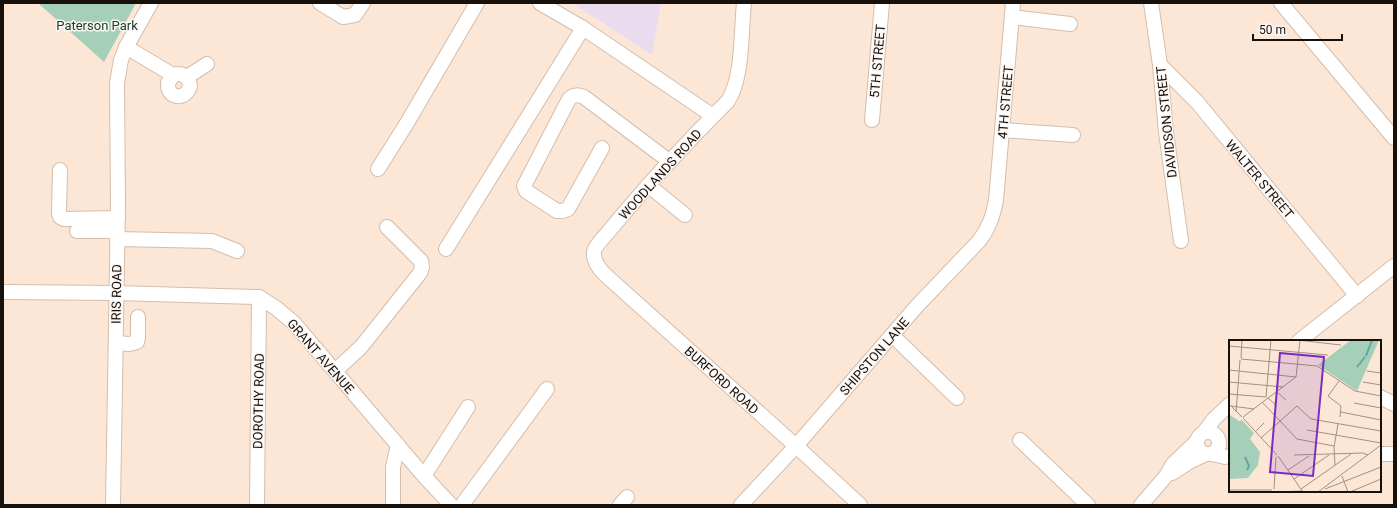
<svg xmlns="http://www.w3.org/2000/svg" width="1397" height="508" viewBox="0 0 1397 508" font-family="Roboto,sans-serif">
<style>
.education{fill:#ebdbee}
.green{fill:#a6cfba}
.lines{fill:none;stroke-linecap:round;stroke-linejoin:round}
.minor-casing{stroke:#d3beae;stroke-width:16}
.minor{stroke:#fff;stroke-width:14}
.labels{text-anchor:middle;stroke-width:3;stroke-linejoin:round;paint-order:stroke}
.park-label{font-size:13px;fill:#15402e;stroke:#fcf7f4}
.street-label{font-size:13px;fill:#18110b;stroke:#fcf7f4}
.inset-river{fill:none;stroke:#63a4a6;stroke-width:2}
.inset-road{fill:none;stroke:#a19185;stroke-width:1}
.view{fill:#7b2cbf;fill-opacity:0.15;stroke:#7b2cbf;stroke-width:2}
.inset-edge{fill:none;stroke:#18110b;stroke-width:2}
</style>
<rect width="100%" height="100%" fill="#fce7d6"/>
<!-- education -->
<path class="education" d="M572,3h89l-9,52z"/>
<!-- green -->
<path class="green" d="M38,3h98l-32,59z"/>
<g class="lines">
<!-- minor casing -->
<g class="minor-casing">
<g id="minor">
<path d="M320,3l23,14 12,-2 8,-12"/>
<path d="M540,3l43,25"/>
<path d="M744,3c-3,28 -1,75 -16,98 -42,42 -81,84 -118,129 -4,5 -16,17 -16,22 -1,12 9,21 17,28l185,166 64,59"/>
<path d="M1151,3l9,62 6,67 15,109"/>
<path d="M1281,3l113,135"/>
<path d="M1012,17l58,7"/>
<path d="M126,47l47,28c9,-3 16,1 17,11 -4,15 -23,13 -22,-3l5,-8"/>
<path d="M1160,65l37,37 160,194"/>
<path d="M187,77l20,-13"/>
<path d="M872,120l10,-117"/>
<path d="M1002,130l71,5"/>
<path d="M602,148l-34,61 -6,2h-5l-31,-20 -2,-5 45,-87c5,-5 9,-4 15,-2l85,64"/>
<path d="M378,169l29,-46 70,-120"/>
<path d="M60,170l-1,43 1,4 4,2 54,-1"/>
<path d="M648,185l37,30"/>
<path d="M77,231h40"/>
<path d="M117,239l95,2 25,10"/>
<path d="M446,249l137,-221 130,88"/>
<path d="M3,292l113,1 143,4 17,11 18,15 130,153 27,29"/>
<path d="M892,335l65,63"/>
<path d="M1299,341l95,-75"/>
<path d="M116,343l13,1 8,-2 1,-5v-20"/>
<path d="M335,371l26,-24 59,-74 2,-6 -1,-6 -34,-34"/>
<path d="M1380,397l14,7"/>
<path d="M1205,431l9,-12 16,-15"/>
<circle cx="1208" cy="443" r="11"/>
<path d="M1020,440l68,65"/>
<path d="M1212,454l13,3 5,-1"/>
<path d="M1380,454h14"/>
<path d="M1172,473l17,-11 17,-8"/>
<path d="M424,476l44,-69"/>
<path d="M113,505l5,-301 -1,-121 4,-23 5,-13 25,-44"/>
<path d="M257,505l2,-208"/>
<path d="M393,505v-38l5,-22"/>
<path d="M462,505l85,-116"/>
<path d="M620,505l7,-8"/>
<path d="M741,505l55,-59 121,-140 62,-65c10,-13 14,-25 17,-41l17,-197"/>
<path d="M1141,505l25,-29 7,-12 24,-23"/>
</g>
</g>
<!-- minor -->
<use href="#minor" class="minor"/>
</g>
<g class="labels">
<!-- park labels -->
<g class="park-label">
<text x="97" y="30">Paterson Park</text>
</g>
<!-- street labels -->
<g class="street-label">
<text transform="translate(877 61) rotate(-85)" y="5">5TH STREET</text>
<text transform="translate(1005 102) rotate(-85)" y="5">4TH STREET</text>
<text transform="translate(1166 122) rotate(-96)" y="5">DAVIDSON STREET</text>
<text transform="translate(660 174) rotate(-48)" y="5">WOODLANDS ROAD</text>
<text transform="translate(1260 179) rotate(50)" y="5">WALTER STREET</text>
<text transform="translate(116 294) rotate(-89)" y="5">IRIS ROAD</text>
<text transform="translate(321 356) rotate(49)" y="5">GRANT AVENUE</text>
<text transform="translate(874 356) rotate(-49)" y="5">SHIPSTON LANE</text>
<text transform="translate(722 380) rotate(42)" y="5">BURFORD ROAD</text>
<text transform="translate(258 401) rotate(-89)" y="5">DOROTHY ROAD</text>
</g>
</g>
<!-- overview -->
<g transform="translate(1229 340)">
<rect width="152" height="152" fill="#fce7d6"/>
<path d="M122,0h28l-22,51 -39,-26zM0,70l1,5 9,6 3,-1 12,13 -4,6 10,13 -2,13 -10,13 -19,1z" fill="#a6cfba"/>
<path class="inset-river" d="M137,16l6,-16M128,27l8,-10M16,117l4,9 -2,4"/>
<path class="inset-road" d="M68,0l44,5M0,6l99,9M12,18l1,-18M12,19l76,7 38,25 26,5M0,30l67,7M138,31l14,2M110,41l-11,15 13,10 -1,11M0,42l54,5M134,42l18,3M48,52l9,8M0,54l37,3 5,-57M39,58l9,8M34,63l34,36 37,7M125,63l27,5M0,64l13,13M2,66l23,3M7,72l4,-52M112,72l40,8M14,77l53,-40 4,-37M14,78l34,37M78,90l74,13M26,92l9,-9M32,98l36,-32 14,13 70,12M65,115l69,-2 5,2M49,116l25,36M106,125l-1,-18 4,-23M59,130l21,-14M113,136l6,16M65,139l35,-24M45,149l2,-32M72,149l50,-35M96,149l56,-22M0,150h43M46,152l27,-1M89,152l63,-47M121,152l31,-13"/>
<path class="view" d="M51,13l44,4 -11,119 -43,-4z"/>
<rect width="152" height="152" class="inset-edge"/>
</g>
<!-- border -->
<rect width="1397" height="508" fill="none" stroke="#18110b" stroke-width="8"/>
<!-- scale -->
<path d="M1253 34v6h89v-6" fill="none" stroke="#18110b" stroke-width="2"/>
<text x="1259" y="34" font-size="12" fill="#18110b" stroke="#fcf7f4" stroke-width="3" paint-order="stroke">50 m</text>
</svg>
